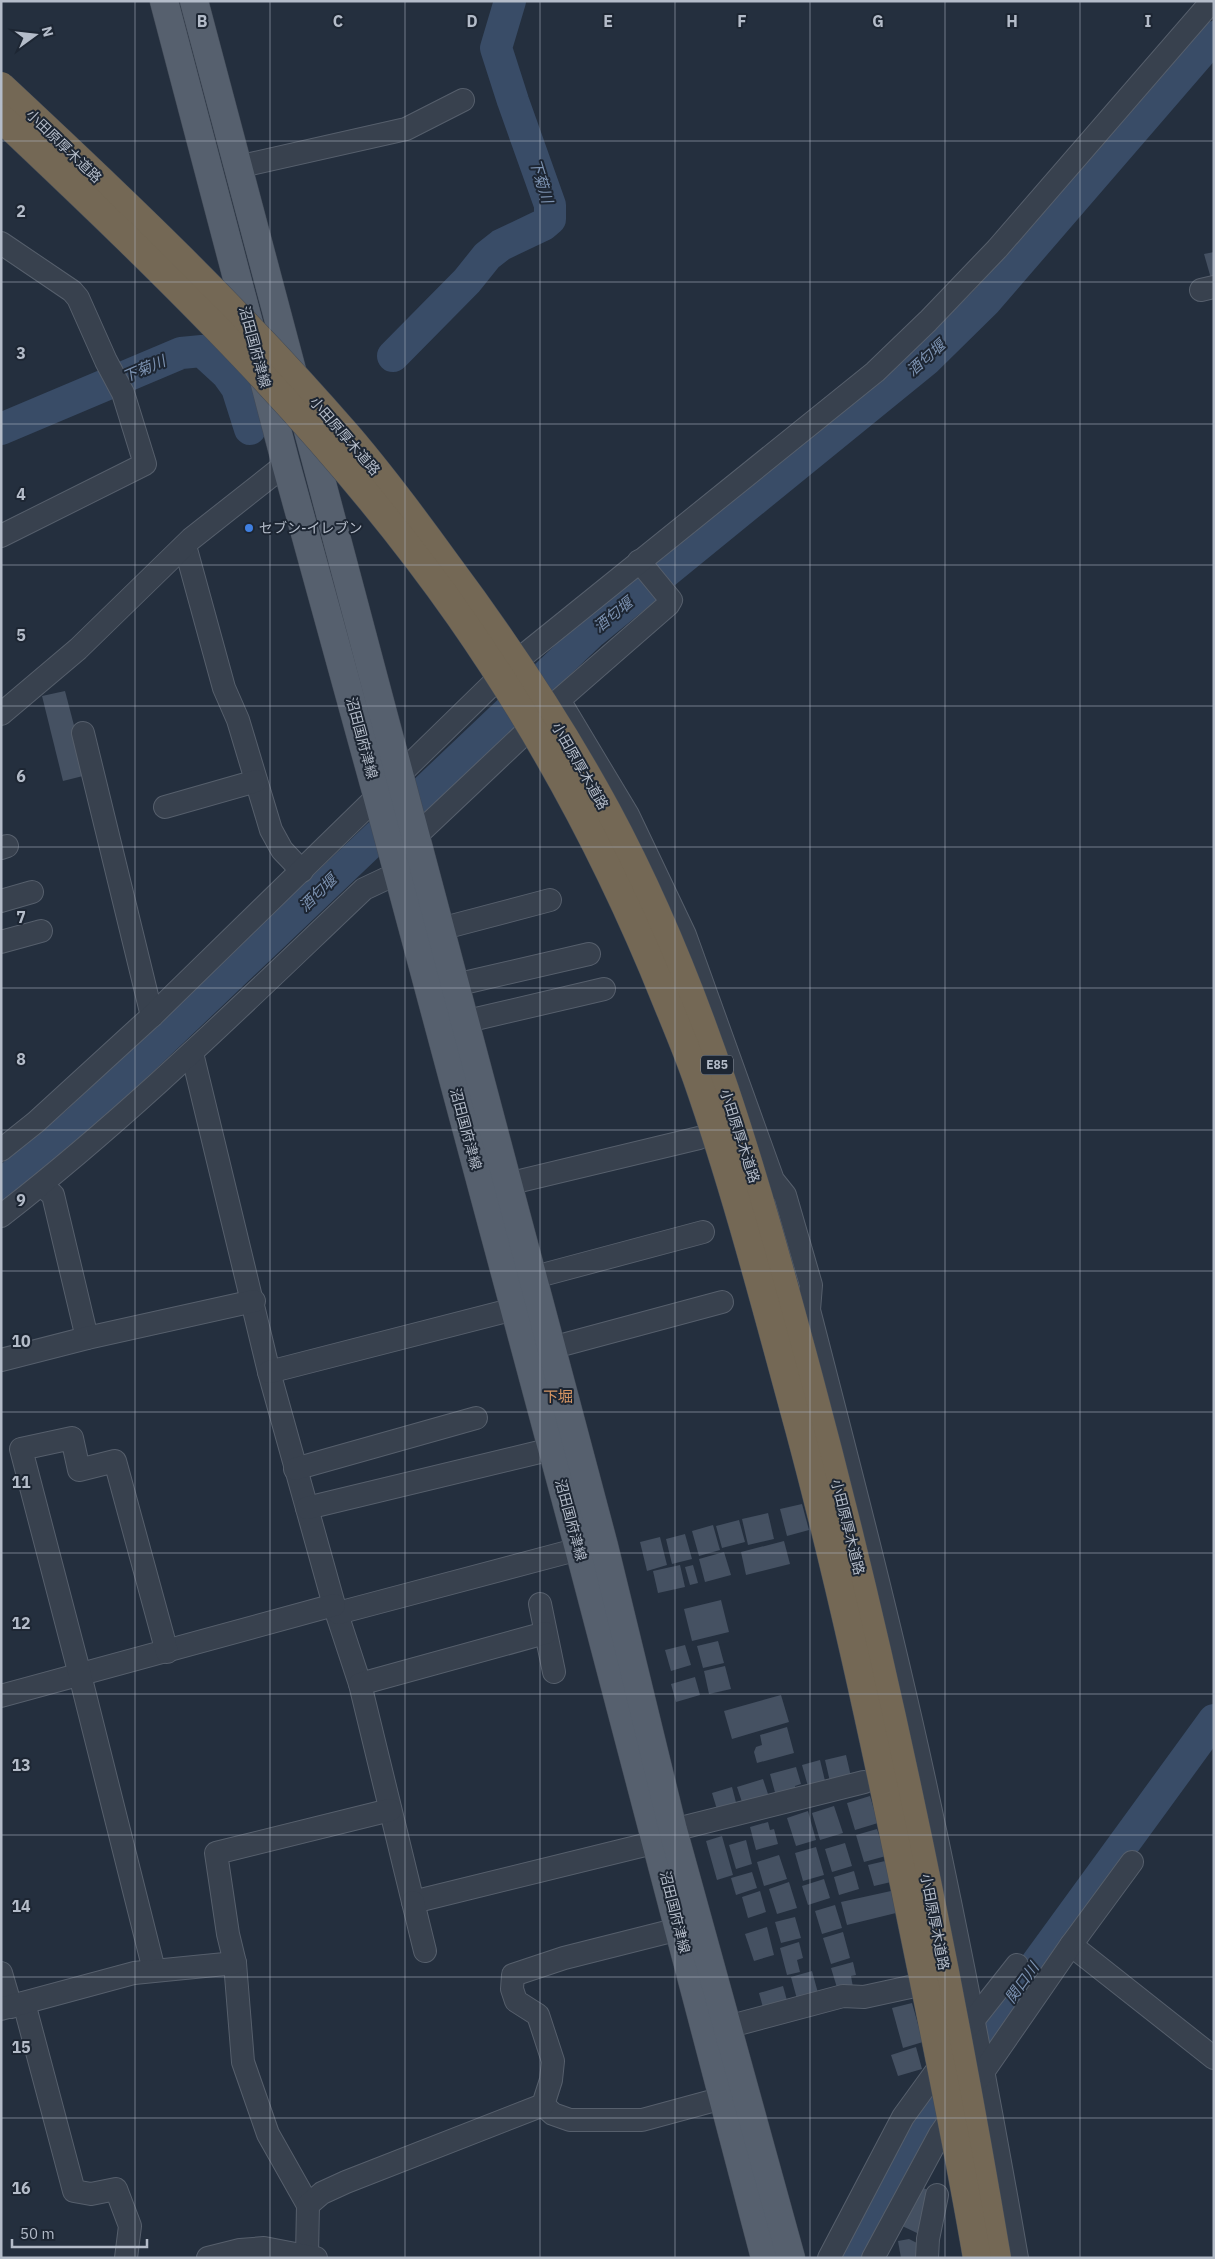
<svg xmlns="http://www.w3.org/2000/svg" width="1215" height="2259" viewBox="0 0 1215 2259" font-family="'IBM Plex Sans','Noto Sans JP',sans-serif">
<style>
.lines{fill:none;stroke-linecap:round;stroke-linejoin:round}
.river{stroke:#394c67;stroke-width:32}
.building{fill:#455162}
.minor-casing{stroke:#565f6c;stroke-width:24}
.major-casing{stroke:#414a57;stroke-width:29}
.minor{stroke:#38414e;stroke-width:22}
.major{stroke:#56606e;stroke-width:28}
.highway-bridge-casing{stroke:#434c59;stroke-width:29;stroke-linecap:butt}
.highway-bridge{stroke:#746855;stroke-width:28}
.grid{fill:none;stroke:#b4bcc9;stroke-width:1;stroke-opacity:0.55}
.shop-dot{fill:#3f7fe0;stroke:#1d2633;stroke-width:2}
.labels{text-anchor:middle;stroke-width:4;stroke-linejoin:round;paint-order:stroke}
.shield{fill:#1d2633;stroke:#878f9c;stroke-width:1}
.shield-label{font-size:12px;font-weight:bold;fill:#b4bcc9}
.street-label{font-size:14px;fill:#b4bcc9;stroke:#1d2633}
.poi-label{font-size:14px;fill:#b4bcc9;stroke:#1d2633;text-anchor:start}
.water-label{font-size:15px;font-style:italic;fill:#7c92b1;stroke:#1d2633}
.neighbourhood-label{font-size:15px;fill:#d59563;stroke:#1d2633}
.grid-label{font-size:16px;text-anchor:middle;font-weight:bold;fill:#b4bcc9;stroke:#1d2633;stroke-width:4;stroke-linejoin:round;paint-order:stroke}
</style>
<rect width="100%" height="100%" fill="#242f3e"/>
<g class="lines">
<!-- river -->
<g class="river">
<path d="M393,356l74,-75 20,-25 14,-11 42,-20 7,-6v-14l-37,-104 -17,-53 14,-47"/>
<path d="M1,429l180,-76 21,-2 25,23 10,14 13,41"/>
<path d="M1,1185l75,-62 516,-491 334,-272 60,-59 228,-264"/>
<path d="M851,2258l68,-133 295,-405"/>
</g>
</g>
<!-- building -->
<g class="building">
<path d="M1214,252v30h-2l-8,-28z"/>
<path d="M65,691l22,84 -24,6 -21,-85z"/>
<path d="M802,1504l7,26 -22,6 -7,-27z"/>
<path d="M768,1513l6,26 -26,6 -6,-26z"/>
<path d="M739,1520l6,22 -23,6 -6,-22z"/>
<path d="M713,1525l7,25 -21,6 -7,-25z"/>
<path d="M685,1534l7,25 -20,5 -6,-25z"/>
<path d="M660,1537l7,28 -20,6 -7,-29z"/>
<path d="M784,1541l6,23 -44,11 -5,-23z"/>
<path d="M724,1552l7,23 -26,7 -6,-23z"/>
<path d="M680,1565l5,22 -27,6 -5,-22z"/>
<path d="M693,1565l5,18 -8,2 -5,-18z"/>
<path d="M721,1600l8,32 -37,9 -8,-32z"/>
<path d="M718,1641l6,22 -21,5 -6,-22z"/>
<path d="M685,1645l6,20 -20,6 -6,-21z"/>
<path d="M725,1666l6,23 -22,5 -5,-23z"/>
<path d="M695,1677l5,18 -24,7 -5,-18z"/>
<path d="M781,1695l8,27 -57,17 -8,-28z"/>
<path d="M787,1727l7,26 -37,10 -3,-11 2,-5 6,-2 -2,-10z"/>
<path d="M846,1755l6,26 -21,5 -6,-26z"/>
<path d="M820,1760l6,25 -17,5 -7,-25z"/>
<path d="M796,1767l5,17 -6,2 1,5 -20,5 -6,-22z"/>
<path d="M763,1779l7,21 -26,8 -7,-21z"/>
<path d="M732,1787l6,23 -19,6 -7,-23z"/>
<path d="M870,1796l8,27 -23,7 -8,-27z"/>
<path d="M834,1806l9,27 -23,7 -8,-27z"/>
<path d="M808,1811l8,29 -20,6 -9,-28z"/>
<path d="M768,1822l2,8 4,-1 4,15 -22,6 -6,-23z"/>
<path d="M877,1829l9,27 -22,6 -8,-27z"/>
<path d="M722,1836l11,39 -16,5 -11,-39z"/>
<path d="M746,1840l6,24 -16,5 -7,-24z"/>
<path d="M845,1843l7,23 -20,6 -7,-23z"/>
<path d="M816,1847l8,28 -21,6 -8,-28z"/>
<path d="M779,1855l8,24 -23,7 -7,-24z"/>
<path d="M885,1861l6,21 -17,4 -6,-21z"/>
<path d="M854,1871l5,18 -20,6 -5,-18z"/>
<path d="M752,1872l5,16 -21,7 -5,-17z"/>
<path d="M824,1879l6,19 -22,7 -6,-19z"/>
<path d="M789,1882l8,26 -20,6 -8,-25z"/>
<path d="M760,1891l6,21 -18,6 -6,-21z"/>
<path d="M891,1891l5,22 -49,12 -6,-23z"/>
<path d="M835,1905l7,23 -20,6 -7,-23z"/>
<path d="M795,1917l6,21 -20,5 -6,-21z"/>
<path d="M767,1927l7,28 -20,6 -9,-27z"/>
<path d="M843,1932l7,26 -19,6 -8,-26z"/>
<path d="M799,1942l4,16 -6,2 3,12 -13,3 -7,-27z"/>
<path d="M853,1962l3,13 -5,1 2,11 -15,4 -7,-23z"/>
<path d="M812,1971l6,22 -21,6 -6,-22z"/>
<path d="M783,1986l5,18 -24,7 -5,-18z"/>
<path d="M912,2003l11,39 -20,6 -11,-40z"/>
<path d="M916,2047l6,22 -24,7 -7,-21z"/>
<path d="M915,2184l19,9 -17,40 -19,-9z"/>
<path d="M909,2239l8,4 3,15h-19l-3,-17z"/>
</g>
<g class="lines">
<!-- minor casing -->
<g class="minor-casing">
<g id="minor">
<path d="M237,167l169,-38 57,-29"/>
<path d="M1,243l71,48 6,7 28,63 17,32 22,71 -144,72"/>
<path d="M1201,290l13,-3"/>
<path d="M183,548l4,5 37,135 14,32 33,110 11,20 20,21"/>
<path d="M639,561l32,39 -3,5 -109,95 69,115 57,120 88,245 12,15 26,90 -2,25c40,155 80,309 114,464 35,161 66,322 94,484"/>
<path d="M1,714l77,-65 113,-110 95,-75"/>
<path d="M83,733l69,283"/>
<path d="M165,807l91,-26"/>
<path d="M416,836l126,-119"/>
<path d="M1,848l6,-2"/>
<path d="M1,901l31,-9"/>
<path d="M440,929l110,-29"/>
<path d="M1,942l40,-11"/>
<path d="M455,985l134,-31"/>
<path d="M463,1022l141,-33"/>
<path d="M192,1053l77,319 65,233 26,79 53,218 244,-60"/>
<path d="M1,1150l35,-28 116,-106 361,-352 362,-292 53,-51 69,-72 215,-248"/>
<path d="M507,1184l192,-46"/>
<path d="M41,1185l12,10 34,143"/>
<path d="M1,1216c129,-100 245,-215 363,-327l34,-16"/>
<path d="M531,1278l172,-46"/>
<path d="M551,1348l171,-46"/>
<path d="M1,1360l86,-22 167,-37"/>
<path d="M269,1372l245,-63"/>
<path d="M295,1469l181,-51"/>
<path d="M307,1508l245,-59"/>
<path d="M540,1604l14,68"/>
<path d="M338,1613l241,-64"/>
<path d="M360,1684l185,-51"/>
<path d="M1,1696l333,-91"/>
<path d="M673,1830l191,-48"/>
<path d="M413,1902l12,49"/>
<path d="M1071,1945l143,113"/>
<path d="M235,1963l8,99 25,72 40,71"/>
<path d="M154,1970l-74,-295 -59,-226 51,-11 7,32 36,-9 52,191"/>
<path d="M1,1973l10,34"/>
<path d="M24,2003l50,188 17,3 25,-5 14,37 -4,32"/>
<path d="M1,2009l133,-36 101,-10 -7,-29 -12,-81 174,-43"/>
<path d="M727,2027l116,-31 21,1 46,-10"/>
<path d="M968,2027l49,-62"/>
<path d="M979,2078l92,-133 61,-83"/>
<path d="M543,2105l10,9 17,6h72l81,-22"/>
<path d="M307,2256l1,-51 14,-12 24,-11 197,-77 8,-25 2,-19 -15,-46 -22,-14 -4,-12 1,-14 51,-17 115,-29"/>
<path d="M208,2258l32,-8 24,-2 52,10"/>
<path d="M829,2258l74,-141 45,-62"/>
<path d="M873,2258l67,-124 18,-26"/>
<path d="M927,2258l1,-19 9,-44"/>
</g>
</g>
<!-- major casing -->
<g class="major-casing">
<g id="major">
<path d="M164,1l122,463 91,331 202,754 186,709"/>
<path d="M194,1l410,1545 69,284 118,428"/>
</g>
</g>
<!-- minor -->
<use href="#minor" class="minor"/>
<!-- major -->
<use href="#major" class="major"/>
<!-- highway-bridge casing -->
<g class="highway-bridge-casing">
<g id="highway-bridge">
<path d="M1,86c120,112 240,226 347,350 35,41 67,84 98,127 59,79 114,161 161,248 96,178 150,373 202,567 78,290 138,584 188,880"/>
<path d="M1,118c164,155 329,313 459,499 83,119 152,248 206,383 11,27 22,53 31,79 40,115 70,232 102,349 41,153 74,306 106,461 25,123 51,245 72,369"/>
</g>
</g>
<!-- highway-bridge -->
<use href="#highway-bridge" class="highway-bridge"/>
</g>
<!-- grid -->
<path class="grid" d="M135,1v2257M270,1v2257M405,1v2257M540,1v2257M675,1v2257M810,1v2257M945,1v2257M1080,1v2257M1,141h1213M1,282h1213M1,424h1213M1,565h1213M1,706h1213M1,847h1213M1,988h1213M1,1130h1213M1,1271h1213M1,1412h1213M1,1553h1213M1,1694h1213M1,1835h1213M1,1977h1213M1,2118h1213"/>
<!-- markers -->
<circle class="shop-dot" cx="249" cy="528" r="5"/>
<g class="labels">
<!-- shield labels -->
<rect class="shield" x="701" y="1055.5" width="32" height="19" rx="4"/>
<g class="shield-label">
<text x="717" y="1069">E85</text>
</g>
<!-- street labels -->
<g class="street-label">
<text transform="translate(64 146) rotate(44)" y="5">小田原厚木道路</text>
<text transform="translate(255 347) rotate(75)" y="5">沼田国府津線</text>
<text transform="translate(345 436) rotate(49)" y="5">小田原厚木道路</text>
<text transform="translate(362 738) rotate(75)" y="5">沼田国府津線</text>
<text transform="translate(580 766) rotate(60)" y="5">小田原厚木道路</text>
<text transform="translate(466 1129) rotate(75)" y="5">沼田国府津線</text>
<text transform="translate(740 1136) rotate(72)" y="5">小田原厚木道路</text>
<text transform="translate(571 1520) rotate(75)" y="5">沼田国府津線</text>
<text transform="translate(848 1527) rotate(76)" y="5">小田原厚木道路</text>
<text transform="translate(675 1912) rotate(76)" y="5">沼田国府津線</text>
<text transform="translate(935 1922) rotate(79)" y="5">小田原厚木道路</text>
</g>
<!-- poi labels -->
<g class="poi-label">
<text x="259" y="533">セブン-イレブン</text>
</g>
<!-- water labels -->
<g class="water-label">
<text transform="translate(541 181) rotate(73)" y="5">下菊川</text>
<text transform="translate(926 358) rotate(-42)" y="5">酒匂堰</text>
<text transform="translate(144 369) rotate(-23)" y="5">下菊川</text>
<text transform="translate(613 615) rotate(-39)" y="5">酒匂堰</text>
<text transform="translate(318 893) rotate(-44)" y="5">酒匂堰</text>
<text transform="translate(1022 1983) rotate(-54)" y="5">関口川</text>
</g>
<!-- neighbourhood labels -->
<g class="neighbourhood-label">
<text x="558" y="1402">下堀</text>
</g>
</g>
<g class="grid-label">
<text x="202" y="27">B</text>
<text x="338" y="27">C</text>
<text x="472" y="27">D</text>
<text x="608" y="27">E</text>
<text x="742" y="27">F</text>
<text x="878" y="27">G</text>
<text x="1012" y="27">H</text>
<text x="1148" y="27">I</text>
<text x="21" y="217">2</text>
<text x="21" y="359">3</text>
<text x="21" y="500">4</text>
<text x="21" y="641">5</text>
<text x="21" y="782">6</text>
<text x="21" y="923">7</text>
<text x="21" y="1065">8</text>
<text x="21" y="1206">9</text>
<text x="21" y="1347">10</text>
<text x="21" y="1488">11</text>
<text x="21" y="1629">12</text>
<text x="21" y="1771">13</text>
<text x="21" y="1912">14</text>
<text x="21" y="2053">15</text>
<text x="21" y="2194">16</text>
</g>
<!-- border -->
<rect width="1215" height="2259" fill="none" stroke="#b4bcc9" stroke-width="5"/>
<!-- north arrow -->
<g transform="translate(35 35) rotate(75)" stroke="#1d2633" stroke-width="4" paint-order="stroke">
<path d="M0-4L9 19L0 12L-9 19Z" fill="#b4bcc9"/>
<text y="-8" font-size="14" font-weight="bold" text-anchor="middle" fill="#b4bcc9">N</text>
</g>
<!-- scale -->
<path d="M12 2239v8h135v-8" fill="none" stroke="#b4bcc9" stroke-width="2.5"/>
<text x="20" y="2239" font-size="15" fill="#b4bcc9" stroke="#1d2633" stroke-width="4" paint-order="stroke">50 m</text>
</svg>
